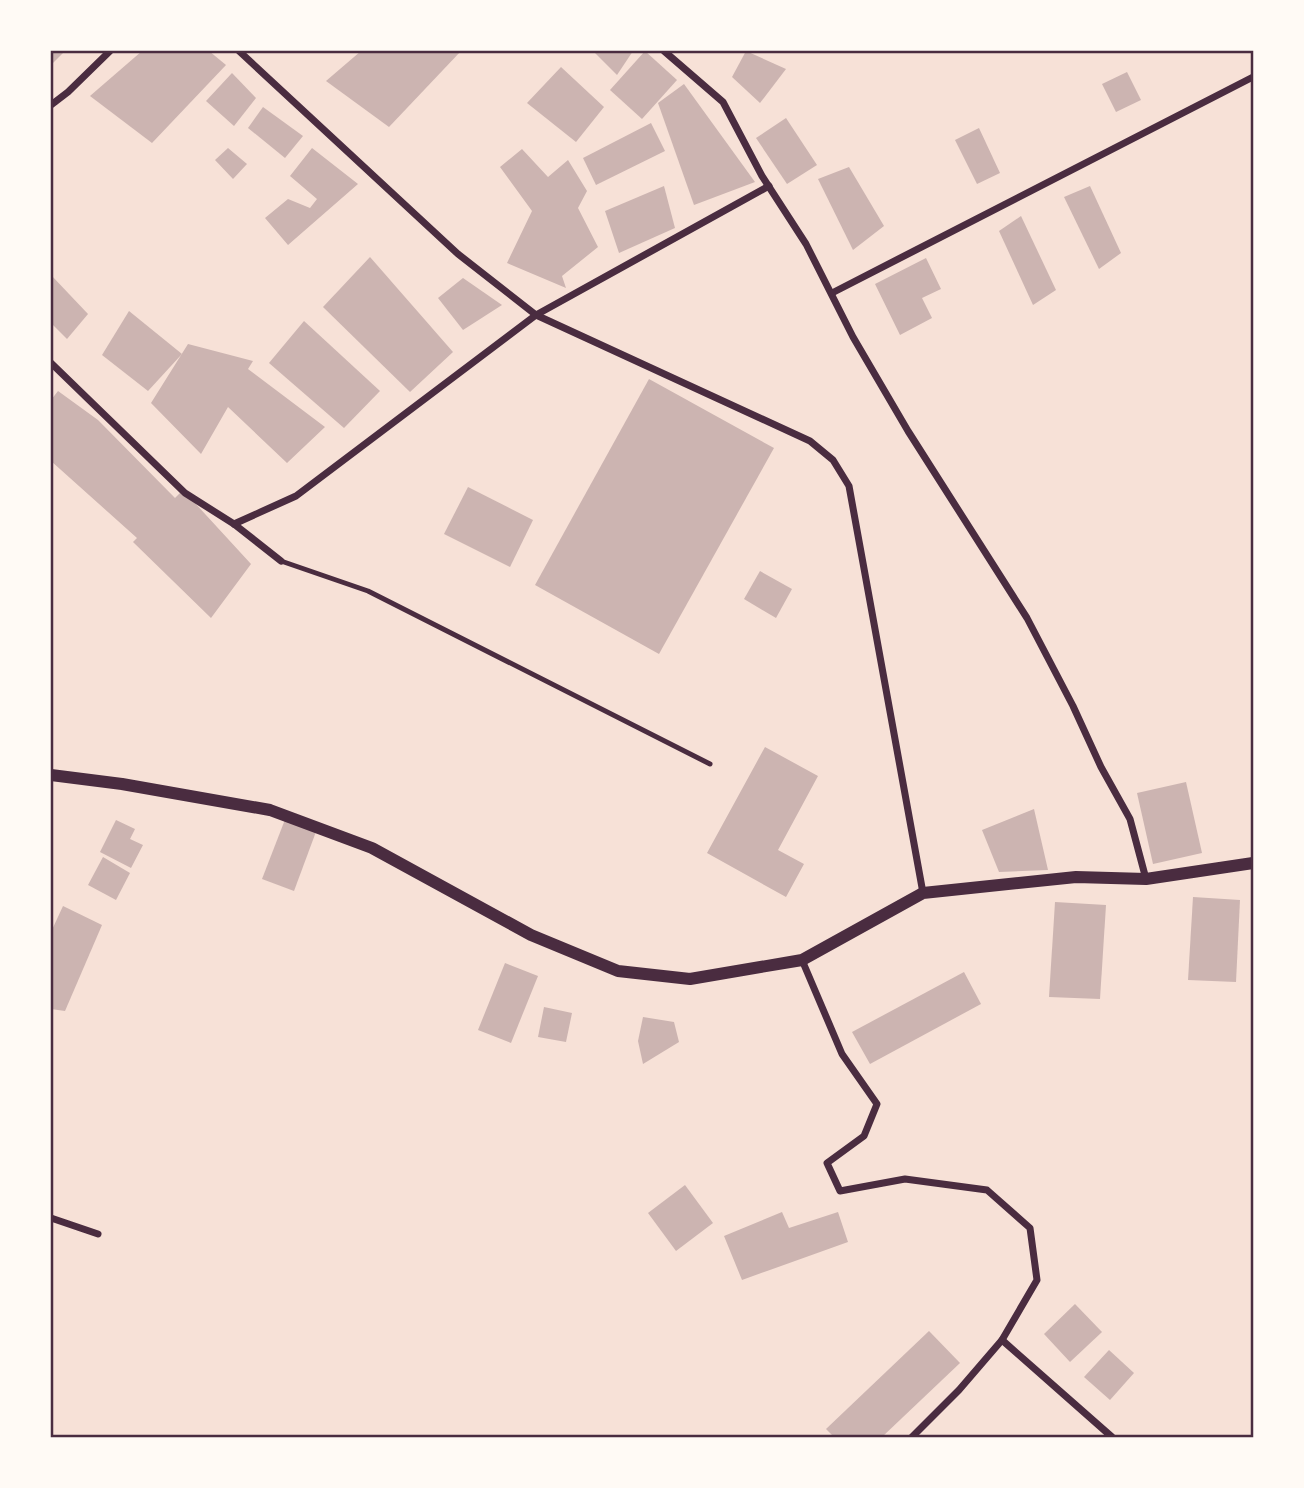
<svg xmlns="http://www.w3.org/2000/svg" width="1304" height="1488" viewBox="0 0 1304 1488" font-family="'Source Sans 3',sans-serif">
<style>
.building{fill:#ccb4b1}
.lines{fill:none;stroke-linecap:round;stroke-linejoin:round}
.service{stroke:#4a2c40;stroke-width:5}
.minor{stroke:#4a2c40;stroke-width:7}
.tertiary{stroke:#4a2c40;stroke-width:12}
.neatline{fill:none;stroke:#4a2c40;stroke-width:2.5}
</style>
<rect width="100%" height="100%" fill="#f7e1d7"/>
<!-- building -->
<g class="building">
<path d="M51,51h14l-14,14z"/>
<path d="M142,51h67l17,14 -74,78 -62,-47z"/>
<path d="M361,51h100l-72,76 -63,-46z"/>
<path d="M593,51h40l-16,24z"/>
<path d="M645,51l32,29 -35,39 -32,-29z"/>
<path d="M746,51l40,18 -26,34 -28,-26z"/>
<path d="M561,67l43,40 -28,35 -49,-39z"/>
<path d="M1127,72l14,28 -25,12 -14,-28z"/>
<path d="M232,73l24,25 -22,28 -28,-25z"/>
<path d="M684,84l71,98 -61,23 -36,-102z"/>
<path d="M263,107l40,29 -18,22 -37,-30z"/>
<path d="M786,118l31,47 -30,19 -31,-46z"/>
<path d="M651,123l14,28 -69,34 -13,-27z"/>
<path d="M979,128l21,45 -23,11 -22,-44z"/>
<path d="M228,148l19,16 -14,15 -18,-19z"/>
<path d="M312,148l46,36 -70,61 -23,-27 23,-19 22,9 7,-9 -27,-23z"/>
<path d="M522,149l26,28 20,-17 19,31 -9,17 20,39 -36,29 4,12 -59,-25 25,-52 -32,-44z"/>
<path d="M849,167l35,59 -31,24 -35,-71z"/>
<path d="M664,186l11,42 -56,25 -14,-42z"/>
<path d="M1090,186l31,67 -22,16 -35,-72z"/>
<path d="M1021,216l35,74 -23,15 -34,-74z"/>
<path d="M370,257l83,95 -43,40 -87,-85z"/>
<path d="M926,258l15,31 -19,9 10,20 -32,17 -25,-51z"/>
<path d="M51,275l37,39 -21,25 -16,-16z"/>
<path d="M463,278l39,27 -39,25 -25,-32z"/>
<path d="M129,311l53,43 -34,37 -46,-36z"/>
<path d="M304,321l76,70 -36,37 -75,-65z"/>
<path d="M188,344l65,17 -5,8 77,58 -38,36 -59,-56 -27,47 -50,-51z"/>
<path d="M649,379l125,69 -115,206 -124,-69z"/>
<path d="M58,391l40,29 77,78 8,-8 68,74 -40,54 -78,-76 4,-4 -86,-77v-61z"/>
<path d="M468,487l65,33 -23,47 -66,-33z"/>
<path d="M760,571l32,18 -16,29 -32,-19z"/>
<path d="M765,747l53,29 -40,74 26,14 -18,33 -79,-44z"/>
<path d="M1186,782l16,71 -49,11 -16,-71z"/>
<path d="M1034,809l14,61 -49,2 -17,-42z"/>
<path d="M286,817l31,12 -23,62 -32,-12z"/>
<path d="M116,820l19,9 -5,10 13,6 -12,23 -31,-16z"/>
<path d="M103,857l27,16 -14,27 -28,-15z"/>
<path d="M1193,897l47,3 -4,82 -48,-2z"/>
<path d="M1055,902l51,3 -6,94 -51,-2z"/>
<path d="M63,906l39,19 -37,86 -14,-2v-77z"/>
<path d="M505,963l33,13 -27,67 -33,-13z"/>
<path d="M964,972l17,32 -111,60 -18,-32z"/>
<path d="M544,1007l28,6 -6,29 -28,-5z"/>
<path d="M643,1017l31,5 5,20 -36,22 -5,-23z"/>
<path d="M685,1185l28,38 -37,28 -28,-38z"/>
<path d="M782,1212l7,16 49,-16 10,30 -106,38 -18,-44z"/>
<path d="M1075,1304l27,28 -32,30 -26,-28z"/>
<path d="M929,1331l31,32 -78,74h-48l-8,-8z"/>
<path d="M1109,1350l25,23 -24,27 -26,-23z"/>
</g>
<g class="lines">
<!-- service -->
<path class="service" d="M281,561l87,30 342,173"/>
<!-- minor -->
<g class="minor">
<path d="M239,51l219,203 78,61 274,126 23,19 16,26 74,407"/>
<path d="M664,51l59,51 39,74 44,68 47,93 55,94 119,187 46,88 28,61 29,52 16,60"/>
<path d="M51,105l17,-13 42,-41"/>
<path d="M832,293l421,-216"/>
<path d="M51,363l134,130 49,31 47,37"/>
<path d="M234,524l62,-28 240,-181 233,-129"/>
<path d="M802,960l40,94 35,50 -13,32 -37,27 13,28 65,-12 82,11 43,38 7,52 -35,60 -43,50 -47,47"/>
<path d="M51,1218l47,16"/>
<path d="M1002,1340l110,97"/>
</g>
<!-- tertiary -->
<path class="tertiary" d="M51,775l71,9 148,26 102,38 159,87 87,36 72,8 112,-19 121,-67 153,-16 70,2 107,-16"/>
</g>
<!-- border -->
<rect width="1304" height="1488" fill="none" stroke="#fffaf5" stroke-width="105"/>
<rect x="52" y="52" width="1200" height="1384" class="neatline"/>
</svg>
